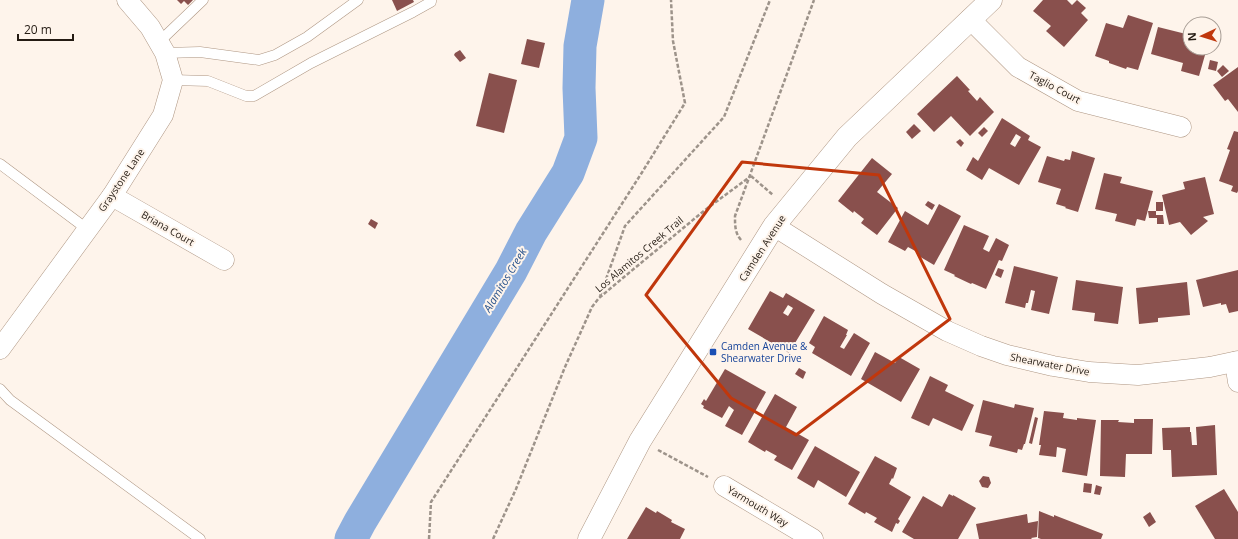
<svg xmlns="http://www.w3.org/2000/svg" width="1238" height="539" viewBox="0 0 1238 539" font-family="'Open Sans',sans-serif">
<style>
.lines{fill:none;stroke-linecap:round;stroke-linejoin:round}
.river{stroke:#8eafde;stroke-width:33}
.building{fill:#89504d;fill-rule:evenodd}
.service-casing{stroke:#ae9683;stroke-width:11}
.minor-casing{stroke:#ae9683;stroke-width:21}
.tertiary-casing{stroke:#ae9683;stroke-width:23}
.path{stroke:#9d938a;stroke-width:2.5;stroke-dasharray:4 2;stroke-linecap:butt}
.service{stroke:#fff;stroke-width:10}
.minor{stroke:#fff;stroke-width:20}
.tertiary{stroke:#fff;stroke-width:22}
.marked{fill:none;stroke:#c0370c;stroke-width:3;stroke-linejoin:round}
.transit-dot{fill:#1a4fb4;stroke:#fef4eb;stroke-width:1.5}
.labels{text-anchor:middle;stroke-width:4;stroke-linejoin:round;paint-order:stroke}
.street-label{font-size:10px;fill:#241b13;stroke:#fef4eb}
.transit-label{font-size:10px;fill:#164399;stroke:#fef4eb;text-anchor:start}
.water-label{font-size:11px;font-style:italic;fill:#27518b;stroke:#fef4eb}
</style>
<rect width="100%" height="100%" fill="#fef4eb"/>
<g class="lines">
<!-- river -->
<path class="river" d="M351,539l9,-17 151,-251 20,-39 37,-59 13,-35 -2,-50 1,-42 8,-46"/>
</g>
<!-- building -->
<g class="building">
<path d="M177,0h16l-5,5 -4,-4 -3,3z"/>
<path d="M392,0h21l1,2 -17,9z"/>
<path d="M1043,0h24l5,5 5,-5 9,8 -5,5 7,7 -24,27 -18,-16 5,-5 -18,-15z"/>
<path d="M1128,15l25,8 -15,47 -11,-3 -1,2 -17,-6v-2l-14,-5 11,-33 17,5z"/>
<path d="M1158,27l32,8v13h17l-8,28 -18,-5 2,-8 -32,-9z"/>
<path d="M527,39l18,4 -6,25 -18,-4z"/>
<path d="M460,50l6,8 -6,4 -6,-7 1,-2z"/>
<path d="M1210,60l8,2 -2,9 -8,-2z"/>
<path d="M1223,65l6,6 -7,6 -5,-6z"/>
<path d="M1238,67v45l-10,-13 -3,2 -12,-16z"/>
<path d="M489,73l28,7 -13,53 -28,-7z"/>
<path d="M957,76l13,14 -2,1 9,10 3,-4 14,15 -24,24 -19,-20 -17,16 -17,-18z"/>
<path d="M1002,118l28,18 -2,4 13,7 -22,38 -30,-17 -7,12 -16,-10 7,-13 5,4zM1016,134l5,3 -6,10 -5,-3z"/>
<path d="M914,124l7,7 -9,8 -6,-7z"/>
<path d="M984,127l4,4 -6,6 -4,-4z"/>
<path d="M1234,131l4,1v59l-1,2 -6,-2 2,-5 -14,-5 11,-31 -3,-1z"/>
<path d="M960,139l4,4 -3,4 -5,-5z"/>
<path d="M1072,151l23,7 -17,54 -13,-4 1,-1 -10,-3 5,-15 -23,-7 9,-26 17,5 1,-2 5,1z"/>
<path d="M872,158l20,16 -15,18 21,16 -21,27 -16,-12 3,-4 -10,-8 -1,2 -15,-12z"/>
<path d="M1104,173l18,4 -2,6 33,8 -8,30 -8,-2 -2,7 -20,-5 2,-7 -22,-5z"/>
<path d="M1205,177l9,37 -11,3 5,4 -17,14 -11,-13 -11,3 -7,-30 23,-6 -2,-7z"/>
<path d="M928,201l7,4 -3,5 -7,-5z"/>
<rect x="1156" y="202" width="7" height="9"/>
<path d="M939,204l22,12 -27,49 -17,-10 2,-2 -11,-6 -3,4 -17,-9 17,-31 23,14z"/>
<path d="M1148,211h8v4h7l1,9h-7v-6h-8z"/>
<path d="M371,219l7,4 -3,6 -7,-5z"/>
<path d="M964,225l25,11 -6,13 6,3 7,-14 13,7 -7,16 -3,-1 -13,29 -14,-6 -1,1 -17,-8 1,-1 -11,-5z"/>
<path d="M1014,266l44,11 -9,37 -18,-4 4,-19 -4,-1 -3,13h-2l-1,5 -20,-5z"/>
<path d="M998,268l6,2 -3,8 -6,-3z"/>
<path d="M1238,270v41l-9,2 -3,-9 -5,1v-2l-18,4 -7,-27z"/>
<path d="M1076,280l47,7 -5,37 -24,-3 1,-8 -23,-3z"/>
<path d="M1187,282l3,33 -32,3v4l-19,2 -3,-36z"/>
<path d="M770,291l13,7 3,-5 29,17 -26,43 -41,-24zM788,305l5,3 -5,8 -5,-3z"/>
<path d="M824,316l24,14 -2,5h1l-7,12 4,2 10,-16 16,10 -19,33 -39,-23 3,-6 -6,-4z"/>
<path d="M875,352l20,11 4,-6 21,12 -19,33 -40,-23z"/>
<path d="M799,368l7,4 -3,7 -8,-5z"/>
<path d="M725,369l41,23 -24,43 -17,-9 9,-16 -5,-4 -7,12 -19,-10 1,-2 -3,-2 3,-5 2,2z"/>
<path d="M930,376l18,9 -3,6 29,14 -12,26 -29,-13 -4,8 -18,-8z"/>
<path d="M775,394l22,13 -11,20 23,13 -17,30 -18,-10 3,-4 -11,-6 -1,2 -17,-10z"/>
<path d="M983,400l31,8 1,-4 19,4 -9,36h-1l-2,6 -4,-1 -1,4 -28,-7 3,-10 -17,-4z"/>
<path d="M1044,411l20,2 -1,5 14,2v-2l19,2 -9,56 -25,-4 4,-23 -9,-2 -1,10 -17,-2 2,-10h-2z"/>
<path d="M1035,417l3,1 -6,26 -3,-1z"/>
<path d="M1134,419h19l-1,35h-26l-1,23 -25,-1 1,-56h18l-1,2 16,1z"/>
<path d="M1215,425l2,50 -45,2 -1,-27h-8l-1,-22 28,-1v5h1l1,13h5l-1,-18z"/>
<path d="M815,446l45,26 -14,25 -28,-17 -4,8 -17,-10z"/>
<path d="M875,456l22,12 -4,11 -1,-1 -3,6 22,13 -13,22 2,2 -2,3 -2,-1 -4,9 -18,-10 3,-4 -11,-6 -1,2 -17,-10z"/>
<path d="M983,476l6,1 2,6 -3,5 -6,-1 -3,-6z"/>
<path d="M1084,483l8,1 -1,9 -8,-1z"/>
<path d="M1096,485l6,2 -2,8 -6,-1z"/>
<path d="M1224,489l14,23v27h-23l-20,-33z"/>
<path d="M949,494l4,2v-1l23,13 -18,31h-44l-12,-7 21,-36 19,11z"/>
<path d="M646,507l10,6 1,-2 15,9 -1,2 14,7 -5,10h-53z"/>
<path d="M1039,511l15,6v-2l49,19 -2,5h-60l-3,-1z"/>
<path d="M1150,512l6,10 -7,5 -6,-10z"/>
<path d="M1027,514l1,9 10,-2 -1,16 -6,1 1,1h-53l-3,-15z"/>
</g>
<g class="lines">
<!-- service casing -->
<g class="service-casing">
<g id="service">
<path d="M159,42l44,-42"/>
<path d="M165,53l35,-1 59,8 16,-5 32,-18 51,-37"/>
<path d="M173,80l35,1 38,15h8l57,-33 102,-51 18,-10v-2"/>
<path d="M0,164l87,65"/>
<path d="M0,389l10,11 190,139"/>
</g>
</g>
<!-- minor casing -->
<g class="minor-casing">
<g id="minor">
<path d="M970,19l48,48 60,34 103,26"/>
<path d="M112,196l112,64"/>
<path d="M774,226l108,68 65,37 34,15 26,9 46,11 36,6 49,3 72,-8 28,-6"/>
<path d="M0,349l112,-153 51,-81 10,-35 -8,-27 -15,-26 -23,-27"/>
<path d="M1235,362l3,20"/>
<path d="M724,486l89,53"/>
</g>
</g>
<!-- tertiary casing -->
<g class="tertiary-casing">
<path id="tertiary" d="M589,539l51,-98 134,-215 73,-89 144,-137"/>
</g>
<!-- path -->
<g class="path">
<path d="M751,176l22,19"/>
<path d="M741,240c-6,-7 -6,-14 -6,-24l79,-216"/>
<path d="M600,296l25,-70 99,-109 46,-117"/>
<path d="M658,450l50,27"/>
<path d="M429,539l2,-37 210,-328 44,-71 -12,-62 -2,-41"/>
<path d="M493,539l23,-50 49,-122 27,-60 7,-9 25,-21 81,-67 46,-34"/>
</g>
<!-- service -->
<use href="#service" class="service"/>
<!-- minor -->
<use href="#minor" class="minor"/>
<!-- tertiary -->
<use href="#tertiary" class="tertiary"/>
</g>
<!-- marked area -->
<path class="marked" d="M742,162l137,13 71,144 -154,116 -65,-37 -85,-103z"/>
<!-- markers -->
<rect class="transit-dot" x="709" y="348" width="8" height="8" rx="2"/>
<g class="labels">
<!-- street labels -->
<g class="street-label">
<text transform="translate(1055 87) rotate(28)" y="4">Taglio Court</text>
<text transform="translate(121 180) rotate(-56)" y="4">Graystone Lane</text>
<text transform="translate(168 228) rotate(30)" y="4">Briana Court</text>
<text transform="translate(762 248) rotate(-57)" y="4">Camden Avenue</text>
<text transform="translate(639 254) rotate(-40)" y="4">Los Alamitos Creek Trail</text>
<text transform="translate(1050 364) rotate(11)" y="4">Shearwater Drive</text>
<text transform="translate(758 506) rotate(31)" y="4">Yarmouth Way</text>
</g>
<!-- transit labels -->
<g class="transit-label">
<text x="721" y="350">Camden Avenue &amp;<tspan x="721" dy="12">Shearwater Drive</tspan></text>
</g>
<!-- water labels -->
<g class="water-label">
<text transform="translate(505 280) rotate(-59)" y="4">Alamitos Creek</text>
</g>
</g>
<!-- north arrow -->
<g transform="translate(1202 36) rotate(266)"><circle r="19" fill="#fef4eb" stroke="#a79d95"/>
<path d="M0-3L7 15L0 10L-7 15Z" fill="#c0370c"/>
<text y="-6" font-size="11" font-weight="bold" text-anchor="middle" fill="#241b13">N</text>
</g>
<!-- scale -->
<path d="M18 34v6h55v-6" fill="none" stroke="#241b13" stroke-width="2"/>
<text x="24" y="34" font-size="12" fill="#241b13" stroke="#fef4eb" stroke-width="3" paint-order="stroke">20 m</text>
</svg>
